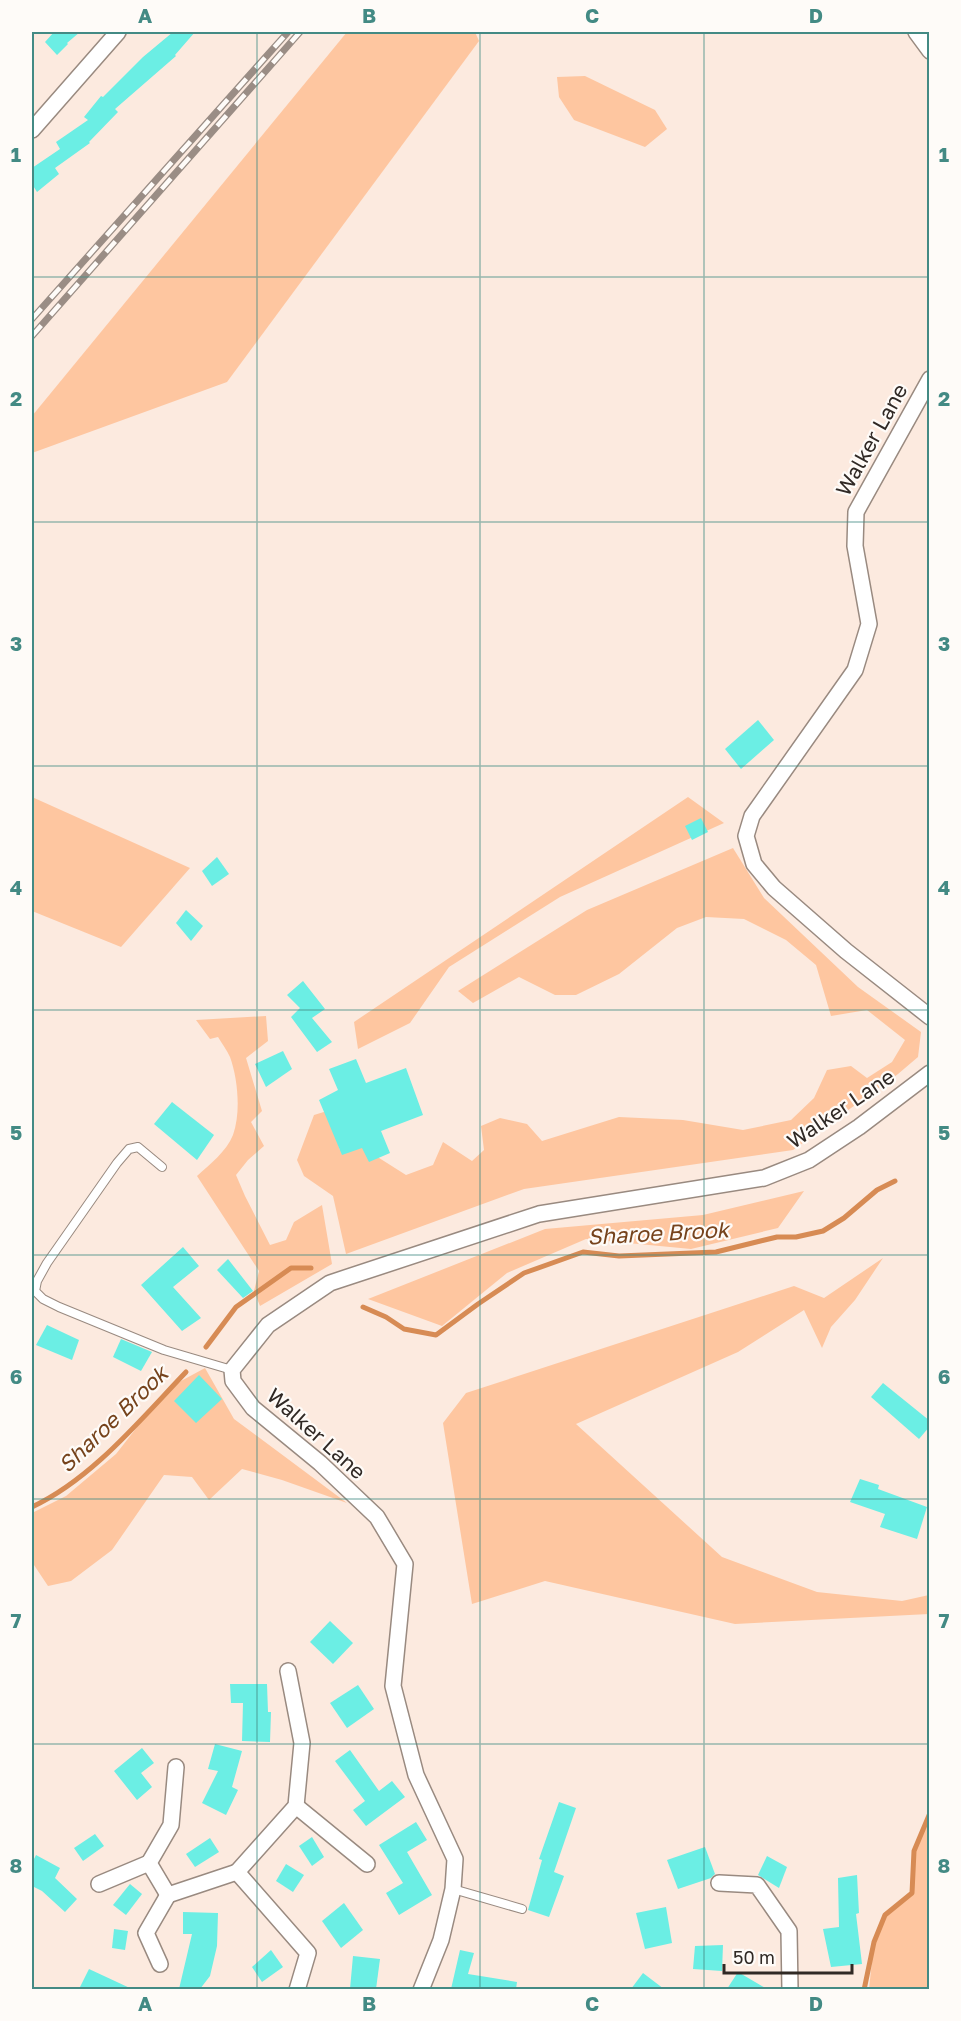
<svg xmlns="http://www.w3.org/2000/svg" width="961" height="2021" viewBox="0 0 961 2021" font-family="'Golos Text',sans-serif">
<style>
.green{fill:#fec6a0}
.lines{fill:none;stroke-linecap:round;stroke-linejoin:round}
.stream{stroke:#d78b54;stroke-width:5}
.building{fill:#6beee4}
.lane-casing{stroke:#998a80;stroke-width:10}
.street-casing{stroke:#998a80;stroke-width:18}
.lane{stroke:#fff;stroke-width:8}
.street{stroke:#fff;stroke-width:15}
.rail-casing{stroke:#9a8d85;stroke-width:7}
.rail{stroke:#fefbf8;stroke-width:4.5;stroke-dasharray:14;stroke-linecap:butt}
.grid{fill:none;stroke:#438a84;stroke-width:1.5;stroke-opacity:0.55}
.labels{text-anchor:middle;stroke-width:4.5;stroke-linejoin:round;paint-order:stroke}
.street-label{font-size:21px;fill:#302925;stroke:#fefbf8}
.water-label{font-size:22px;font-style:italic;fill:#76431c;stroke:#fefbf8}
.neatline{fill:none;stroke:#438a84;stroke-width:2}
.grid-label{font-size:20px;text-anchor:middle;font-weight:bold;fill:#438a84}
</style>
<rect width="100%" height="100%" fill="#fceadf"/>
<!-- green -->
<g class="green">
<path d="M347,32h128l4,9 -252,341 -195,71v-37z"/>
<path d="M585,76l70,34 12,19 -22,18 -71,-27 -15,-23 -2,-20z"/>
<path d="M32,797l158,71 -69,79 -89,-36z"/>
<path d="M688,797l36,26 -164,74 -111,70 -39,56 -52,26 -4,-27z"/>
<path d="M733,848l31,50 94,89 63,45 -3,25 -20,17 -105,76 -269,39 -178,65 -13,-58 -29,-20 -7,-16 17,-45 13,-4 13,39 17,-6 49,31 27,-10 10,-23 29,19 12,-11 -3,-24 19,-8 27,6 15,17 77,-24 64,3 60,10 48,-10 23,-22 13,-28 24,-4 16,12 25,-16 13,-22 -38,-30 -36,6 -15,-51 -30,-25 -42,-21 -38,-2 -29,11 -58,46 -43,21h-21l-36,-18 -46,26 -15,-12 129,-81z"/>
<path d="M266,1016l2,25 -22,17 16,53 -11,11 13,24 -16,14 -12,15 9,21 25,49 16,-5 8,-18 28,-17 10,59 -72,42 -6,-15 5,-20 -62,-95c13,-12 29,-24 36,-41 8,-22 5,-56 -3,-78 -3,-7 -8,-13 -12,-20l-8,2 -14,-19z"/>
<path d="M804,1191l-26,37 -87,21 -105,-10 -79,34 -65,53 -74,-27 177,-70 158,-14z"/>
<path d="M883,1258l-28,42 -24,27 -9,21 -18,-38 -66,42 -162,72 146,133 95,35 85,9 27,-6v19l-194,10 -190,-43 -73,23 -29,-181 23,-30 328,-107 30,12z"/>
<path d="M205,1368l29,51 113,84 -65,-23 -40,-11 -33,31 -17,-23 -28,-2 -52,75 -41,31 -23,5 -16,-24v-49l34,-17 50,-42 40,-51 25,-22z"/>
<path d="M929,1813v176h-60l5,-47 11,-27 27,-22 2,-42z"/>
</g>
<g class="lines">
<!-- stream -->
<g class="stream">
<path d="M363,1307l23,10 18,12 32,6 42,-31 46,-31 59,-21 36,4 97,-4 61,-15h19l27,-6 21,-13 33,-28 18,-9"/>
<path d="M206,1347l30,-40 55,-39h20"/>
<path d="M32,1507c60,-28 108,-87 154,-135"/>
<path d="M864,1990l10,-48 11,-27 27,-22 2,-42 16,-38"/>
</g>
</g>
<!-- building -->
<g class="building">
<path d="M54,32h26l-13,11 1,1 -11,11 -12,-13z"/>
<path d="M173,32h22l-20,23 1,1 -61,53 3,3 -29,30 1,1 -35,25 4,6 -22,18 -5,-8v-16l28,-19 -4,-7 32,-22 -4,-3 17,-21 2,1 40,-40z"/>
<path d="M758,720l16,20 -33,29 -16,-20z"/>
<path d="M701,818l7,14 -16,8 -7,-14z"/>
<path d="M217,857l12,17 -17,12 -10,-15z"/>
<path d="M186,910l17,16 -12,15 -15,-18z"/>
<path d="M303,981l22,28 -13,9 20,24 -15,10 -26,-35 9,-9 -13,-13z"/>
<path d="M283,1051l9,18 -26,18 -11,-23z"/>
<path d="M356,1059l10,24 40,-15 17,47 -42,16 9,22 -21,9 -7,-14 -20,7 -23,-55 19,-10 -9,-21z"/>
<path d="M172,1102l42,33 -17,25 -43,-36z"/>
<path d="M183,1247l16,19 -26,21 28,31 -19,13 -41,-46z"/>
<path d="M228,1259l25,32 -10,7 -26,-28z"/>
<path d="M47,1325l32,15 -7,20 -36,-15z"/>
<path d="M121,1339l31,13 -11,19 -28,-14z"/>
<path d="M199,1375l23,24 -26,24 -22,-22z"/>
<path d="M883,1383l47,38v5l-11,13 -48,-42z"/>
<path d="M860,1479l19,6 -1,4 49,18 -10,32 -37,-12 5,-13 -35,-12z"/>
<path d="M330,1621l23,22 -20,21 -23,-22z"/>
<path d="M230,1684h37l1,28h3l-1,30 -28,-1 1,-38h-12z"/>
<path d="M358,1685l16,24 -27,19 -17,-25z"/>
<path d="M215,1744l27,7 -10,36 6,3 -12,25 -24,-12 16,-32 -10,-2z"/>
<path d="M142,1748l12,15 -13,10 11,14 -15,13 -23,-29z"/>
<path d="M350,1750l29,41 13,-10 13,16 -39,29 -13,-16 12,-9 -30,-40z"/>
<path d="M559,1802l17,6 -22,64 10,4 -15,41 -21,-7 14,-50 -3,-1z"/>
<path d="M416,1822l11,18 -20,12 25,43 -33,20 -13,-22 17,-10 -24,-38z"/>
<path d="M95,1834l9,12 -21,15 -9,-13z"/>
<path d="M312,1837l12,20 -12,9 -13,-20z"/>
<path d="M210,1838l9,14 -24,15 -9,-13z"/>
<path d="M705,1847l10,27 -4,4 -33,11 -11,-29z"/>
<path d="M36,1855l24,13 -5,10 22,21 -12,13 -23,-21 -10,-5v-23z"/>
<path d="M767,1856l20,11 -8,21 -21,-13z"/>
<path d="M286,1864l18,11 -11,17 -17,-11z"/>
<path d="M857,1875l2,38 -3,1 6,50 -31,3 -8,-38 16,-2 -1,-49z"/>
<path d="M130,1884l12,10 -16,21 -13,-10z"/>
<path d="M344,1903l19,27 -22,18 -19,-27z"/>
<path d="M666,1907l6,36 -27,6 -9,-36z"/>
<path d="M183,1912l35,1 -1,33 -7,30 -10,13h-21l13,-55h-9z"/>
<path d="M114,1929l14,2 -3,19 -13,-2z"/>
<path d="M723,1945l-1,26 -29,-2 2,-23z"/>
<path d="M271,1950l12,17 -21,15 -10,-15z"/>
<path d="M460,1950l14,3 -6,21 49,8 -1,7h-65z"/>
<path d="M353,1956l27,3 -4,30h-26z"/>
<path d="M89,1969l43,20h-53z"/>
<path d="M738,1972l29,17h-40z"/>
<path d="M643,1973l21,16h-33z"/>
</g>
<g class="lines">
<!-- lane casing -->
<g class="lane-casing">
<g id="lane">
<path d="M162,1167l-24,-20 -9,2 -12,14 -70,100 -10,18 -2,10 8,8 16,8 105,43 68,20"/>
<path d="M453,1889l69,20"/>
</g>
</g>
<!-- street casing -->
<g class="street-casing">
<g id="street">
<path d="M916,32l14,19"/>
<path d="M32,130l86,-98"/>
<path d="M930,379l-74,133 -1,34 14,78 -14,46 -103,146 -6,20 8,28 20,24 72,63 84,66"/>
<path d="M288,1671l14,72 -6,63 -59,66 71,81 -11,37"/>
<path d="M176,1767l-5,58 -22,38 19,32 69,-23"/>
<path d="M296,1806l71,58"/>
<path d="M719,1883l38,2 32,46 1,59"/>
<path d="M99,1884l50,-21"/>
<path d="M160,1964l-14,-31 22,-38"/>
<path d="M421,1990l20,-50 12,-51 2,-30 -39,-84 -23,-89 12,-122 -28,-47 -57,-54 -67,-55 -20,-27 -1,-11 36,-45 62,-42 209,-69 225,-36 45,-18 50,-33 71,-54"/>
</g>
</g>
<!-- lane -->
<use href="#lane" class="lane"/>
<!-- street -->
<use href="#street" class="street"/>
<!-- rail casing -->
<g class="rail-casing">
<g id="rail">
<path d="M32,319l256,-287"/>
<path d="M32,336l268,-304"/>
</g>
</g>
<!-- rail -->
<use href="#rail" class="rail"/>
</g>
<!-- grid -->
<path class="grid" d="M257,32v1958M480,32v1958M704,32v1958M32,277h898M32,522h898M32,766h898M32,1010h898M32,1255h898M32,1499h898M32,1744h898"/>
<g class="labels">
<!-- street labels -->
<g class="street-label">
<text transform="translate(872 440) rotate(-61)" y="7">Walker Lane</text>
<text transform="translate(841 1109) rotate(-34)" y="7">Walker Lane</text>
<text transform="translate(316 1434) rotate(42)" y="7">Walker Lane</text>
</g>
<!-- water labels -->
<g class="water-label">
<text transform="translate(658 1233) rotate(-3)" y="8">Sharoe Brook</text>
<text transform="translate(113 1419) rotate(-44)" y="8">Sharoe Brook</text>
</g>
</g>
<!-- border -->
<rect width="961" height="2021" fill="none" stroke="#fefbf8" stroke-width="66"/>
<!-- scale -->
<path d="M724 1964v9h128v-9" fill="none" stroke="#302925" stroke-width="3"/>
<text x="733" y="1964" font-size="18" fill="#302925" stroke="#fefbf8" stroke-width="4.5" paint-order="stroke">50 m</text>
<rect x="33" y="33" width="895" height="1955" class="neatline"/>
<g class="grid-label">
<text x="145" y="23">A</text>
<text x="369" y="23">B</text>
<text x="592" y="23">C</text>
<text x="816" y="23">D</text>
<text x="16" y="162">1</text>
<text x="944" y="162">1</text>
<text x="16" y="406">2</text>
<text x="944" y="406">2</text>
<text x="16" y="651">3</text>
<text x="944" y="651">3</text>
<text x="16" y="895">4</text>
<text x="944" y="895">4</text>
<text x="16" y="1140">5</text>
<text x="944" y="1140">5</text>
<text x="16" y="1384">6</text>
<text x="944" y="1384">6</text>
<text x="16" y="1628">7</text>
<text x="944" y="1628">7</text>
<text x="16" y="1873">8</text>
<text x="944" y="1873">8</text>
<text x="145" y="2011">A</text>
<text x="369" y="2011">B</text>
<text x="592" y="2011">C</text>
<text x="816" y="2011">D</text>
</g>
</svg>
